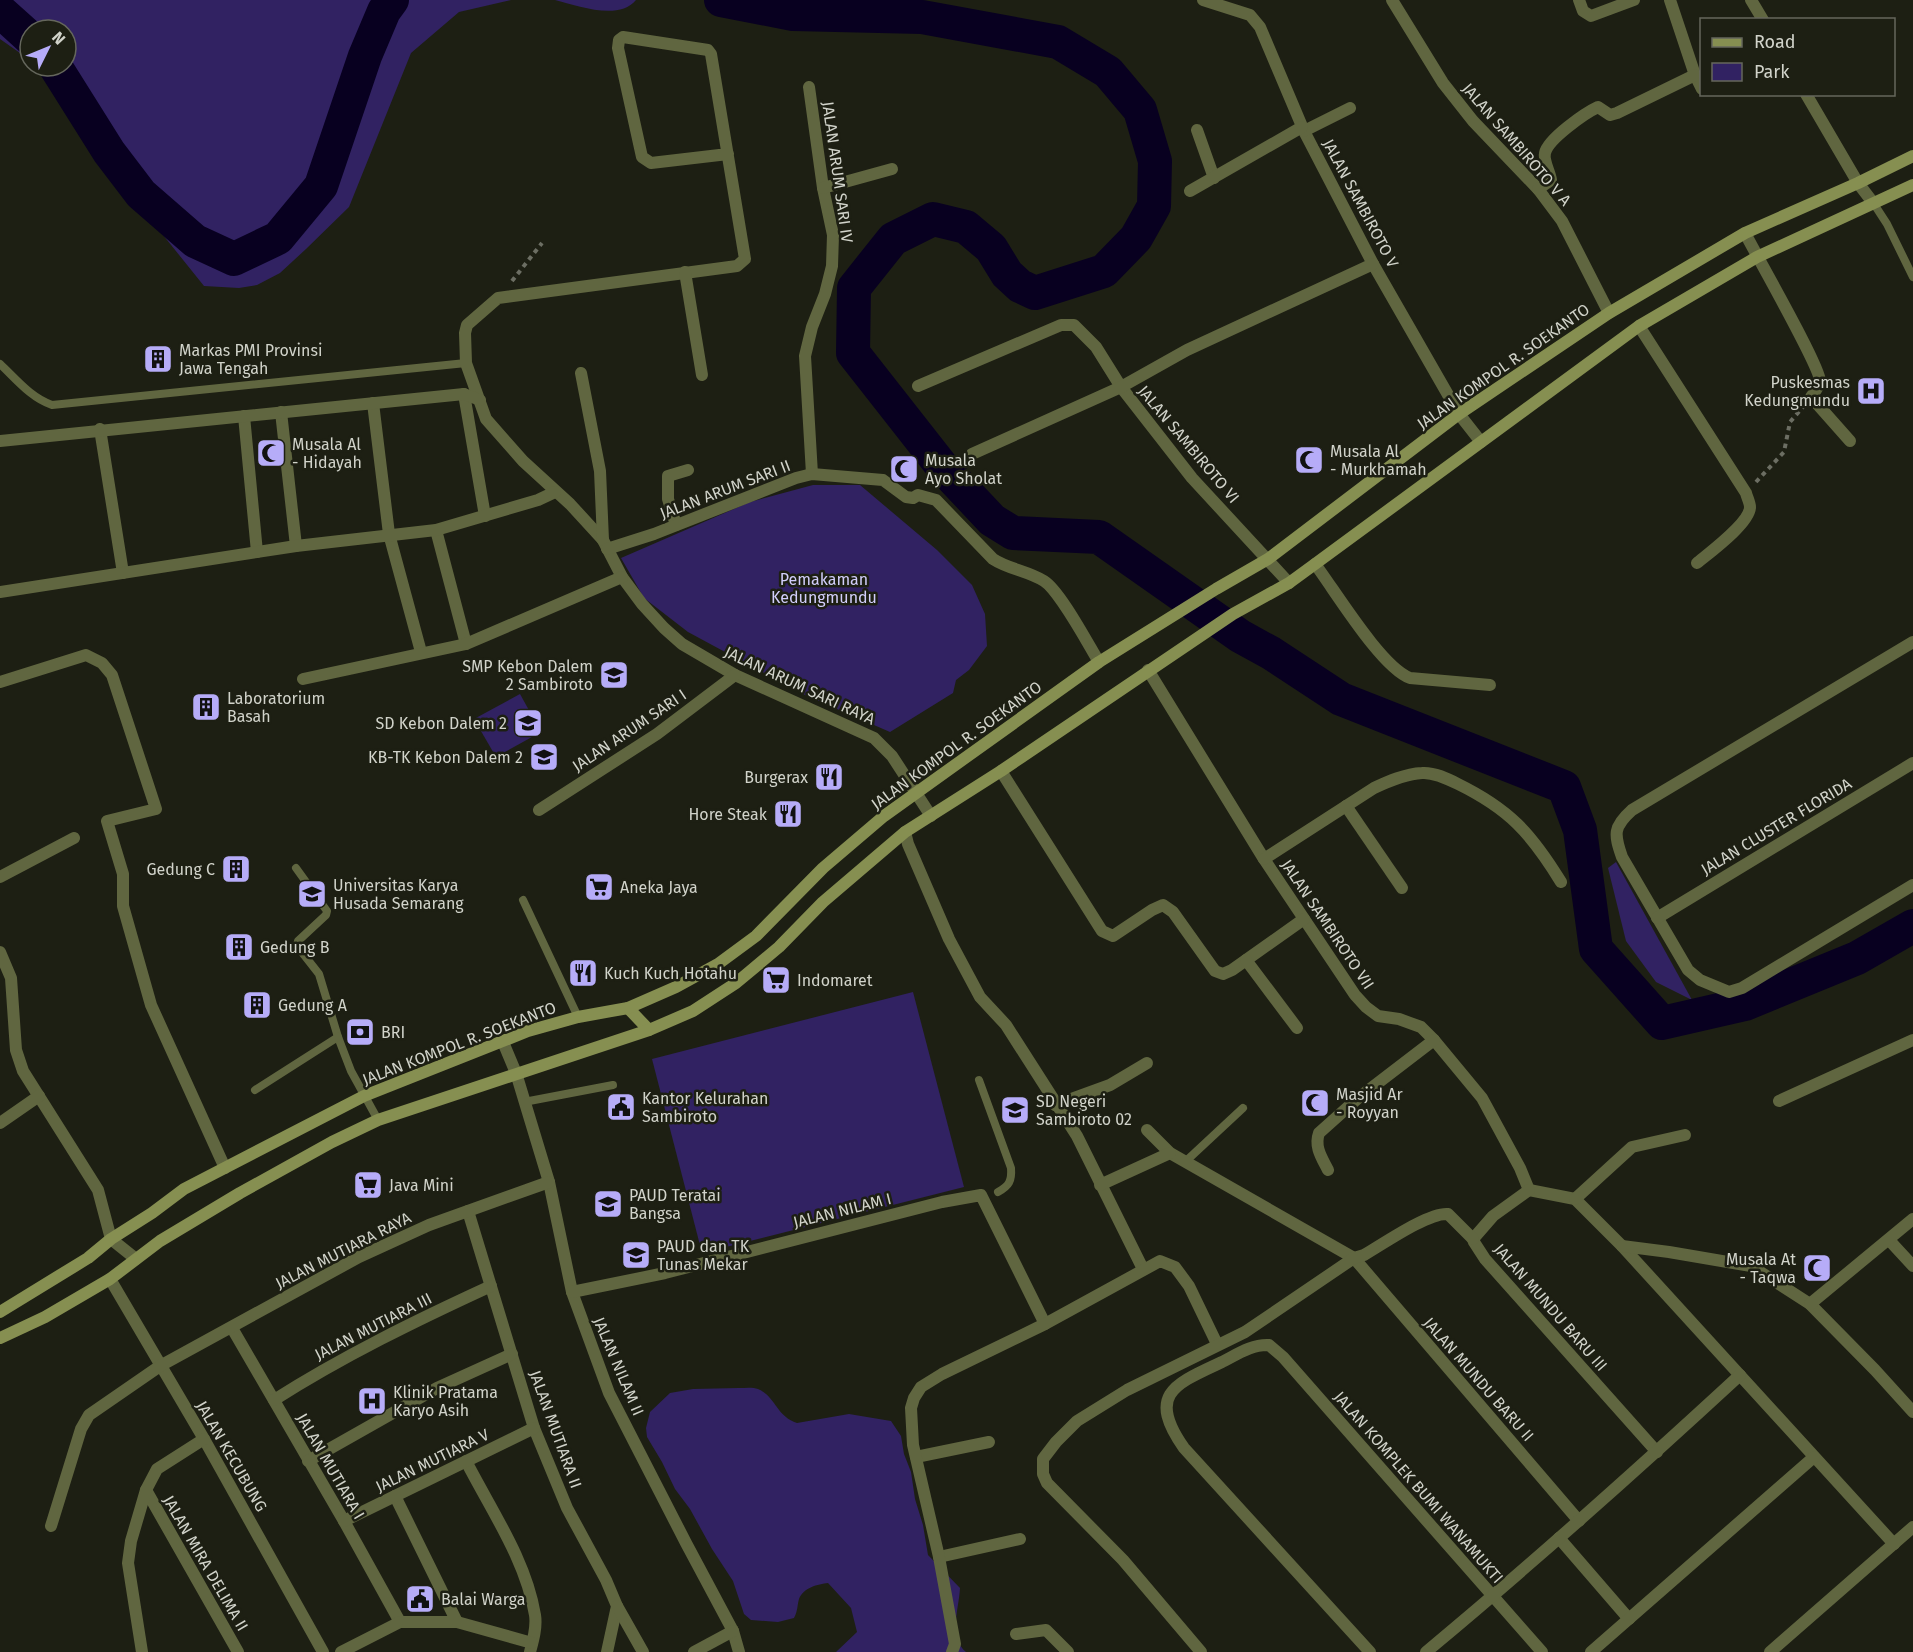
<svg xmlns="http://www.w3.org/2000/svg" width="1913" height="1652" viewBox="0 0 1913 1652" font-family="'Fira Sans',sans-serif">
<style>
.green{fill:#312262}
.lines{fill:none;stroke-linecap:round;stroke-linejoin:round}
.river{stroke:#080020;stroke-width:34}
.path{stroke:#6c6e63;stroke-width:4;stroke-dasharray:4.5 4.5;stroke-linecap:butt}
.lane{stroke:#606640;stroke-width:8}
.street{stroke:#606640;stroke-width:12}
.secondary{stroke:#868f51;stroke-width:12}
.labels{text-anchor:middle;stroke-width:5;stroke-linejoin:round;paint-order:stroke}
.street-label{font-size:16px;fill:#d1d3ca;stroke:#1d1f13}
.poi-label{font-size:16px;fill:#d1d3ca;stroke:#1d1f13;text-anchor:start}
.park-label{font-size:16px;fill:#d2cefb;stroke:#1d1f13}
</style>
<rect width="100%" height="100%" fill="#1d1f13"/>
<!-- green -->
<g class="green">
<path d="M0,0h511l-52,12 -48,41 -62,154 -43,42 -26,24 -23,12 -18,3 -35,-2 -110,-137 -56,-83h28v-36h-36v30l-30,-21z"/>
<path d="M555,0h81c-17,21 -58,6 -81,0z"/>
<path d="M813,485h47l77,65 35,35 13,29 2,32 -18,24 -13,10 -3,13 -63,39 -85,-37 -117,-63 -44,-34 -23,-40 129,-56z"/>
<path d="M520,694l21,38 -45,25 -22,-38z"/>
<path d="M1616,862l76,138 -36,-18 -30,-41 -18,-73z"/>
<path d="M913,992l51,195 -262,66 -50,-194z"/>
<path d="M739,1388c6,0 14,-1 19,1 17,7 19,28 39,34l52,-9 42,7 10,15 3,18 7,18 4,27 8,26 5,30 32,33c-1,21 -12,49 6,64h-130l21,-20 -6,-24 -23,-25c-10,1 -25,5 -29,16 -2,7 -1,11 -5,19l-16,4 -27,-2 -7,-6 -11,-33 -21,-32 -22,-40 -15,-20 -13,-27 -15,-25 -1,-9 4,-16 20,-19 23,-4z"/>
</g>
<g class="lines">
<!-- river -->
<g class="river">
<path d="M721,0l72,14 129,3 136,25 50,30 32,38 15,51 -1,45 -18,32 -32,33 -69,22 -15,-7 -13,-12 -16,-26 -25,-21 -33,-8 -40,20 -39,49 -1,65 91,116 48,51 21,13 86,4 141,99 31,17 70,46 223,88 16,43 16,119 66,74 83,-19 112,-46 56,-32"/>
<path d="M0,11l30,27"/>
<path d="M55,66l54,86 32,42 54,47 39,18 44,-21 43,-52 44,-130 19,-45 8,-11"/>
</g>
<!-- path -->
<g class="path">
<path d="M512,281l30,-38"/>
<path d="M1756,482l28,-30 6,-30 13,-15"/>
</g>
<!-- lane -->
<g class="lane">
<path d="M1874,204l13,20 26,53"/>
<path d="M0,364c16,15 31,34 52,41l414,-42"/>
<path d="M296,868l31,43 -1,4 -28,26 -1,5 22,28 19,63 13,34 27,49"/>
<path d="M523,900l55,117"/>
<path d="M979,1080l32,88c1,13 -2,18 -13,24"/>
<path d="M255,1090l83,-53"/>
<path d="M524,1102l89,-17"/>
<path d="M1185,1162l58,-54"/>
</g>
<!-- street -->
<g class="street">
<path d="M1203,0l47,15 10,12 44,104 69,133 86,150 22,28"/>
<path d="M1392,0l51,83 30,38 65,68 24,32 47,92"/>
<path d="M1579,0l4,11 8,5 43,-16"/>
<path d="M1670,0l25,75 7,14"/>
<path d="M1751,0l12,20"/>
<path d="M809,87l14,101 10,47 -1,31 -7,28 -13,33 -7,29 7,118"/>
<path d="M1806,94l52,89 16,21"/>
<path d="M1197,130l17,48"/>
<path d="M1304,131l46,-23"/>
<path d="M728,154l-77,9 -9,-6 -24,-109 1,-8 4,-3 85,13 3,4 34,205 -8,7 -239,32 -31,27 -2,8 1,30 20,56 37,42 47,43 33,36 19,37 20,27 22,24 18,16 53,31 139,63 18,18 39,60"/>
<path d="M823,188l69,-19"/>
<path d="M1538,189l13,-9c-1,-8 -8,-19 -6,-27 3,-14 40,-40 53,-46l12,8 7,-2 78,-38"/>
<path d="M1190,191l112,-64"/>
<path d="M1745,233c11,22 75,133 75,148 -1,6 -6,12 -9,16l39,44"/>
<path d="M685,272l17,103"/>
<path d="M1639,326l107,167c1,4 4,10 4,14 0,16 -41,46 -53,56"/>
<path d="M581,373l19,98 3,69"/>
<path d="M918,386l143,-61h13l22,22 25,40 71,91 97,105"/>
<path d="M464,394l21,122"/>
<path d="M373,403l16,131 32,118"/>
<path d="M281,412l15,134"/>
<path d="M244,416l13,136"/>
<path d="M100,429l23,144"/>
<path d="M0,441l464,-47 16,6"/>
<path d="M972,454l149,-67 66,-37 186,-86"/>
<path d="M676,525l-8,-26v-23l20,-6"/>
<path d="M436,530l30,114"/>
<path d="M607,549l47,-15 142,-56 16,-4 71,6 23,17 7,1 5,-3 18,5 57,59c15,10 35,12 51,22 16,10 44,63 55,81"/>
<path d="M1315,564c21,28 66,103 95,114l80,7"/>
<path d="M0,592l296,-46 140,-16 102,-30 17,-8"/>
<path d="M1913,642l-281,168c-19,17 -18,24 -10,47l66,113 12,10 29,12 13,-4 171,-103"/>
<path d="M1148,670l116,189 91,136 11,12 12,9 21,3 22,8 13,13 48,58 38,70 9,22"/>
<path d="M303,679l163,-35 156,-67"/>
<path d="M0,682l86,-27 16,8 10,12 44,134 -49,12 16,53v32l28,99 74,163"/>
<path d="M1001,771l101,160 11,5 39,-26 11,-5 10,7 42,59 8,3 9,-4 72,-51"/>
<path d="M1346,806l56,82"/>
<path d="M539,810l118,-76 78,-59"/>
<path d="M905,832l3,12 41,95 31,58 26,28 71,111 66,133"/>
<path d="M1264,859l110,-71c15,-7 31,-14 48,-15 12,-1 26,6 36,11 51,25 73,49 103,98"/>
<path d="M0,877l74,-39"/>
<path d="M1657,918l256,-155"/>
<path d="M0,952l11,26 5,72 7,21 75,119 13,49 25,20"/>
<path d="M1246,960l51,68"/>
<path d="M503,1042l13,31 33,109 23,110 37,101 77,150 47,88 6,21"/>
<path d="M1779,1101l134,-61"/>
<path d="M1055,1105l55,-20 37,-22"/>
<path d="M0,1123l39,-27"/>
<path d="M1147,1130l23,23 184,105 225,263"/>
<path d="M1328,1170c-6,-12 -14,-23 -9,-37l38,-34 77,-59"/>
<path d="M1100,1185l70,-32"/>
<path d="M1529,1190l46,9 47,47 272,298"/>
<path d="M1529,1190l-36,26 -20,23 1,3 11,17 172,193"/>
<path d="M1575,1199l57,-52 53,-12"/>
<path d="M468,1211l66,217 33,80 39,72 11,26 -10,46"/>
<path d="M1889,1240l24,26"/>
<path d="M1622,1246l47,6 82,14 59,38 65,66 38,42"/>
<path d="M110,1279l94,160 119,213"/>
<path d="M572,1292l93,-19 277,-71 39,-7 64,129"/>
<path d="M1810,1304l103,-85"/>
<path d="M232,1328l112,193 56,101"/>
<path d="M274,1400c69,-44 143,-80 217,-114"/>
<path d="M916,1457l73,-15"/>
<path d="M308,1461l129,-73 75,-34"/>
<path d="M466,1461c25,49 60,99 69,154 2,12 -2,26 -5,37"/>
<path d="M146,1490l92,162"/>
<path d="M395,1496l62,126"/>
<path d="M344,1521l190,-93"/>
<path d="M51,1526l30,-97 8,-14 71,-49 199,-109 70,-32 120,-43"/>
<path d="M1559,1538l70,81"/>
<path d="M939,1557l81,-18"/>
<path d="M617,1606l26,46"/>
<path d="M1016,1634l30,-4 22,22"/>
<path d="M142,1652l-14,-89 3,-22 15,-51 11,-21 47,-30"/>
<path d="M341,1652l59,-30h57l75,21"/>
<path d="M694,1652l39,-21"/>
<path d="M952,1652l3,-8 -16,-87 -26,-112 -2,-37 3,-10 7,-11 21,-13 103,-50 115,-63 15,6 14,19 28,58"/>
<path d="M1201,1652l-78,-92 -76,-77 -4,-9v-15l13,-17 21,-21 50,-31 118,-58 109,-74 10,-3c19,-11 65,-43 84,-41l25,25"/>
<path d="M1370,1652l-186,-204c-38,-54 -9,-64 38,-86 14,-7 30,-18 47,-17l14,12 259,295"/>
<path d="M1426,1652c107,-89 211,-182 314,-277"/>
<path d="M1591,1652l223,-195"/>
<path d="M1770,1652l143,-125"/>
</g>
<!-- secondary -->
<g class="secondary">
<path d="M628,1008l21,22"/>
<path d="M0,1312l88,-54 23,-19 41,-26 32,-24 180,-93 164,-65 50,-14 50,-9 48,-21 42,-23 38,-28 67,-68 61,-52 215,-154 117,-73 52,-30 191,-145 150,-101 136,-80 113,-50 55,-27"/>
<path d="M0,1338l45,-21 65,-38 50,-38 80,-48 92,-51 46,-22 271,-90 44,-19 43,-28 43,-36 44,-45 82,-70 96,-61 232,-157 56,-31 26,-19 324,-238 118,-69 156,-72"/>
</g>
</g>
<!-- icons -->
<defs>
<g id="building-square" transform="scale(1.5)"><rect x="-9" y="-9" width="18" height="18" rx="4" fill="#b6acf8" stroke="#1d1f13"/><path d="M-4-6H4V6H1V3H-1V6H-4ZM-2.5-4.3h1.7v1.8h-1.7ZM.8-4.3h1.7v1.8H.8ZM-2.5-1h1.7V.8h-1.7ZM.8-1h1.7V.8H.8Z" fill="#111"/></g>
<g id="hospital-square" transform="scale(1.5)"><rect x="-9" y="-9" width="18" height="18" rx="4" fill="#b6acf8" stroke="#1d1f13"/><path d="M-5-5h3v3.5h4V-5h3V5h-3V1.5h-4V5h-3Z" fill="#111"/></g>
<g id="mosque-square" transform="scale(1.5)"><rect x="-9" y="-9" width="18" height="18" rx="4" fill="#b6acf8" stroke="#1d1f13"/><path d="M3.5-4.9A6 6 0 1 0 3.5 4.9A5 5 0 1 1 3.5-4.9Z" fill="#111"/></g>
<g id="school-square" transform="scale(1.5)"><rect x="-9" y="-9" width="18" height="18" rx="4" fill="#b6acf8" stroke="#1d1f13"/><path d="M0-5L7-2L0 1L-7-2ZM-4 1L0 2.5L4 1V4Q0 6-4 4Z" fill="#111"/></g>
<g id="restaurant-square" transform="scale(1.5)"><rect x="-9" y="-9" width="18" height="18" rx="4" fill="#b6acf8" stroke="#1d1f13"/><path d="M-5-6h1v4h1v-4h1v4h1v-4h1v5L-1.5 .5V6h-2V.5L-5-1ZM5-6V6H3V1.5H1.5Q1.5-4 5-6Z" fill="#111"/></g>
<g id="supermarket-square" transform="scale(1.5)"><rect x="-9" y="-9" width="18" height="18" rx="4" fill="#b6acf8" stroke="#1d1f13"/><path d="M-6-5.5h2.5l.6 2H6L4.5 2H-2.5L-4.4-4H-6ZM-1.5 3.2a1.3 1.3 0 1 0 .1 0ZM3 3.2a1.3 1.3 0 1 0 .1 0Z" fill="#111"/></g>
<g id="university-square" transform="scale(1.5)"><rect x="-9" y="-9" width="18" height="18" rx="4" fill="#b6acf8" stroke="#1d1f13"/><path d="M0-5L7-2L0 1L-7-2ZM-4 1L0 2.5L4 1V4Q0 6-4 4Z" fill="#111"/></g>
<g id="bank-square" transform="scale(1.5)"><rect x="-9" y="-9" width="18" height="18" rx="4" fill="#b6acf8" stroke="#1d1f13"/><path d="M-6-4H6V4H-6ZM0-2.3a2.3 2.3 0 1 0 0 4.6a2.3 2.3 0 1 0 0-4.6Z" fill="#111"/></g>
<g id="civic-square" transform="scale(1.5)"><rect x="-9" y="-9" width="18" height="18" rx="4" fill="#b6acf8" stroke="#1d1f13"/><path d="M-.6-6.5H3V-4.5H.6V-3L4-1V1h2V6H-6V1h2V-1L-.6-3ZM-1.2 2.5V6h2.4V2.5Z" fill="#111"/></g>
</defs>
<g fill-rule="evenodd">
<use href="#building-square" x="158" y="359"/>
<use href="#hospital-square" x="1871" y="391"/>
<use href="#mosque-square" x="271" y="453"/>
<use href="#mosque-square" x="1309" y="460"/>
<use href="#mosque-square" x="904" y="469"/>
<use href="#school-square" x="614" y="675"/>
<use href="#building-square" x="206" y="707"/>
<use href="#school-square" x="528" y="723"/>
<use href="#school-square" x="544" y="757"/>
<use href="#restaurant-square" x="829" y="777"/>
<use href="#restaurant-square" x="788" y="814"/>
<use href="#building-square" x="236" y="869"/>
<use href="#supermarket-square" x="599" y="887"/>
<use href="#university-square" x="312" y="894"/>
<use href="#building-square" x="239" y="947"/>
<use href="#restaurant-square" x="583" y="973"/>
<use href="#supermarket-square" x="776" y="980"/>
<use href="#building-square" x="257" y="1005"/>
<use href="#bank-square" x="360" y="1032"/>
<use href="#mosque-square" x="1315" y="1103"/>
<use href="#civic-square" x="621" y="1107"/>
<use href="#school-square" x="1015" y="1110"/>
<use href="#supermarket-square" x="368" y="1185"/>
<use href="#school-square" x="608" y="1204"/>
<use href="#school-square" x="636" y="1255"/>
<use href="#mosque-square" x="1817" y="1268"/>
<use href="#hospital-square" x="372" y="1401"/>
<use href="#civic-square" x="420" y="1599"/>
</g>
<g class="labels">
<!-- street labels -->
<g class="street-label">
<text transform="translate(1517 144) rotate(49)" y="6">JALAN SAMBIROTO V A</text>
<text transform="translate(838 172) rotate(82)" y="6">JALAN ARUM SARI IV</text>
<text transform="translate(1361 203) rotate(62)" y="6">JALAN SAMBIROTO V</text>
<text transform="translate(1503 366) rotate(-35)" y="6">JALAN KOMPOL R. SOEKANTO</text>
<text transform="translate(1189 444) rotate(50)" y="6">JALAN SAMBIROTO VI</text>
<text transform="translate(725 489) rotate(-21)" y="6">JALAN ARUM SARI II</text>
<text transform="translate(800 685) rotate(25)" y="6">JALAN ARUM SARI RAYA</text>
<text transform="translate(629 730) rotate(-34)" y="6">JALAN ARUM SARI I</text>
<text transform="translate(956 745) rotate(-36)" y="6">JALAN KOMPOL R. SOEKANTO</text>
<text transform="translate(1776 826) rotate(-31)" y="6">JALAN CLUSTER FLORIDA</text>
<text transform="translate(1328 924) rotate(56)" y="6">JALAN SAMBIROTO VII</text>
<text transform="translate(459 1043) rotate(-21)" y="6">JALAN KOMPOL R. SOEKANTO</text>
<text transform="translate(842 1210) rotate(-14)" y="6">JALAN NILAM I</text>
<text transform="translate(343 1250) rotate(-27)" y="6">JALAN MUTIARA RAYA</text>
<text transform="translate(1551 1307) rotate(49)" y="6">JALAN MUNDU BARU III</text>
<text transform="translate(373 1326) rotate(-27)" y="6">JALAN MUTIARA III</text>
<text transform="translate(619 1366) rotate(67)" y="6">JALAN NILAM II</text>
<text transform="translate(1479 1379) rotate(49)" y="6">JALAN MUNDU BARU II</text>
<text transform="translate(556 1429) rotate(70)" y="6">JALAN MUTIARA II</text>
<text transform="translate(232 1456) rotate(60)" y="6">JALAN KECUBUNG</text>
<text transform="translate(432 1460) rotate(-26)" y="6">JALAN MUTIARA V</text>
<text transform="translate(331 1466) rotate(60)" y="6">JALAN MUTIARA I</text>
<text transform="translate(1419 1487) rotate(49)" y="6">JALAN KOMPLEK BUMI WANAMUKTI</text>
<text transform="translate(206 1563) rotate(60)" y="6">JALAN MIRA DELIMA II</text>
</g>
<!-- poi labels -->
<g class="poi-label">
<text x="179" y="356">Markas PMI Provinsi<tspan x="179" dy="18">Jawa Tengah</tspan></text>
<text x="1850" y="388" text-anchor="end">Puskesmas<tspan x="1850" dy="18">Kedungmundu</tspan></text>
<text x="292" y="450">Musala Al<tspan x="292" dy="18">- Hidayah</tspan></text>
<text x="1330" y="457">Musala Al<tspan x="1330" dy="18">- Murkhamah</tspan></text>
<text x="925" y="466">Musala<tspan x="925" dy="18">Ayo Sholat</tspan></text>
<text x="593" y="672" text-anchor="end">SMP Kebon Dalem<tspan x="593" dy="18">2 Sambiroto</tspan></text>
<text x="227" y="704">Laboratorium<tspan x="227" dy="18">Basah</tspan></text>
<text x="507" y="729" text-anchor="end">SD Kebon Dalem 2</text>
<text x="523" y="763" text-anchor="end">KB-TK Kebon Dalem 2</text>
<text x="808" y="783" text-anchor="end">Burgerax</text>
<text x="767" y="820" text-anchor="end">Hore Steak</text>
<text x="215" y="875" text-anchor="end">Gedung C</text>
<text x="333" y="891">Universitas Karya<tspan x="333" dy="18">Husada Semarang</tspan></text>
<text x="620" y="893">Aneka Jaya</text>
<text x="260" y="953">Gedung B</text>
<text x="604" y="979">Kuch Kuch Hotahu</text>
<text x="797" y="986">Indomaret</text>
<text x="278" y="1011">Gedung A</text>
<text x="381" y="1038">BRI</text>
<text x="1336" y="1100">Masjid Ar<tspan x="1336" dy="18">- Royyan</tspan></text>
<text x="642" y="1104">Kantor Kelurahan<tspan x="642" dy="18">Sambiroto</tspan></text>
<text x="1036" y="1107">SD Negeri<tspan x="1036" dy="18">Sambiroto 02</tspan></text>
<text x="389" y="1191">Java Mini</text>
<text x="629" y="1201">PAUD Teratai<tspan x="629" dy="18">Bangsa</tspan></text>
<text x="657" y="1252">PAUD dan TK<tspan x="657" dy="18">Tunas Mekar</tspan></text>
<text x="1796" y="1265" text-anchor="end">Musala At<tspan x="1796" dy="18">- Taqwa</tspan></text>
<text x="393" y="1398">Klinik Pratama<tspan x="393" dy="18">Karyo Asih</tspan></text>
<text x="441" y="1605">Balai Warga</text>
</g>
<!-- park labels -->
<g class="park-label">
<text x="824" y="585">Pemakaman<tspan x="824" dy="18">Kedungmundu</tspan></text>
</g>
</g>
<!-- legend -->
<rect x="1700" y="18" width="195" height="78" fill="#1d1f13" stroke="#65675c" stroke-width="1.5"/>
<rect x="1712" y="38" width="30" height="9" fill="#868f51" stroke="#65675c" stroke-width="1.5"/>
<text x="1754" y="48" font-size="18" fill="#d1d3ca">Road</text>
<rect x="1712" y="63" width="30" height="18" fill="#312262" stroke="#65675c" stroke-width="1.5"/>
<text x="1754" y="78" font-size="18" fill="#d1d3ca">Park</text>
<!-- north arrow -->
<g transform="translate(48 48) rotate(47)"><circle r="28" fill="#1d1f13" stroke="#65675c" stroke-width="1.5"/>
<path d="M0-4.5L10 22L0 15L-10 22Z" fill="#b6acf8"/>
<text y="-9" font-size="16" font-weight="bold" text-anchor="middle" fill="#d1d3ca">N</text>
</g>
</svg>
